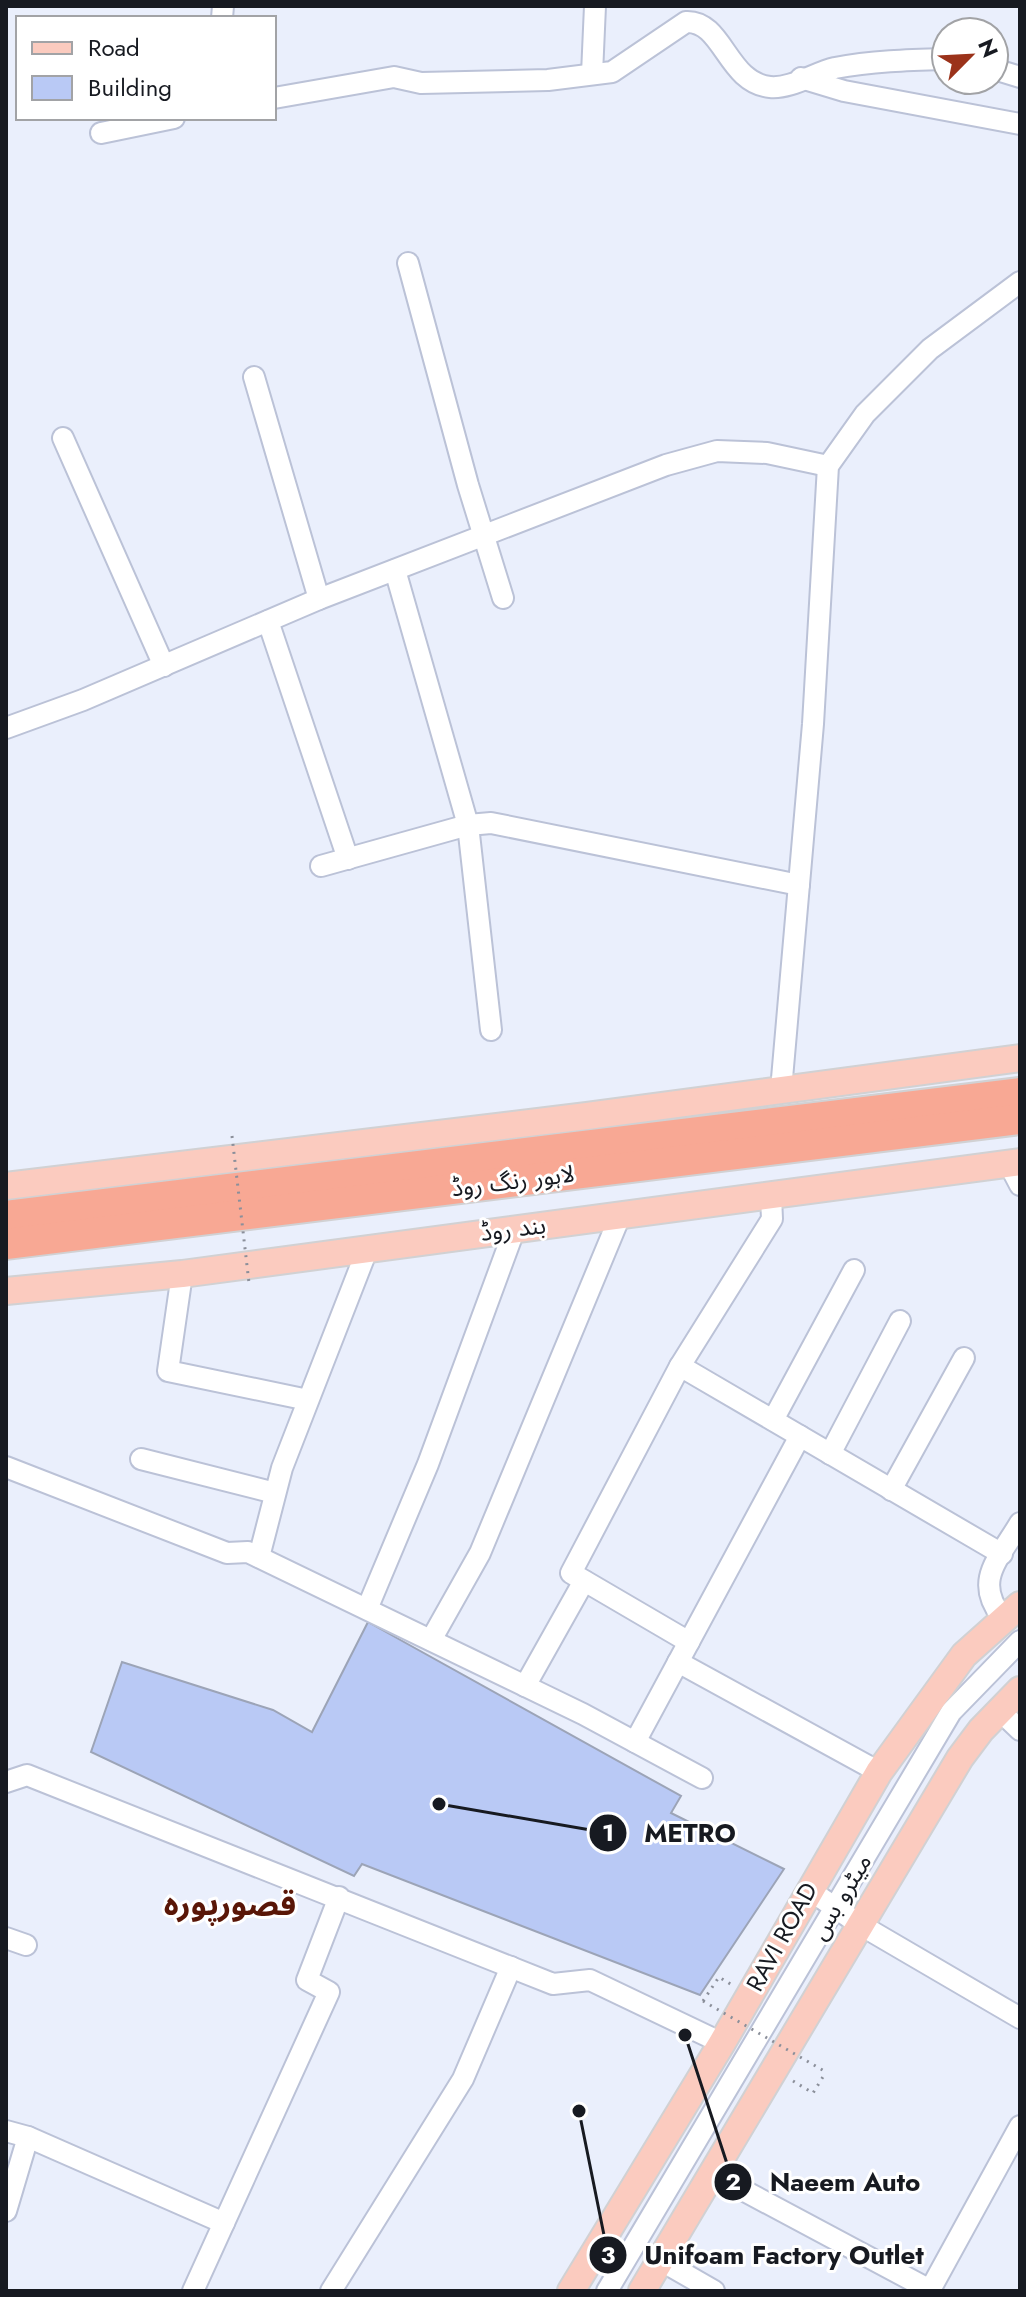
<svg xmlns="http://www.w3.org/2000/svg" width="1026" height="2297" viewBox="0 0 1026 2297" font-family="Jost,'Noto Sans Arabic',sans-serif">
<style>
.building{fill:#b9c9f5;stroke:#9ca4b7;stroke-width:2}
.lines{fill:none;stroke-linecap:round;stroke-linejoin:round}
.minor-casing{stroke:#bbc2d7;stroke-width:24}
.major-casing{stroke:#d1d1d3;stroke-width:30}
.highway-casing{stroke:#d1d1d3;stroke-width:34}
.path{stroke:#8b8f9a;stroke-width:3;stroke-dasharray:2 6;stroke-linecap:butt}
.minor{stroke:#fff;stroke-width:20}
.major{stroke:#fbcbbf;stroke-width:26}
.highway{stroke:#f8a894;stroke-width:30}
.path-bridge{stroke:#8b8f9a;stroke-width:3;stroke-dasharray:2 6;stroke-linecap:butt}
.labels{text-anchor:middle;stroke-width:6;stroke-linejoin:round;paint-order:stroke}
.street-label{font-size:24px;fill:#171a21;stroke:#fff}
.district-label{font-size:32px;font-weight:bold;fill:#591607;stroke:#fff}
.leader{fill:none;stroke:#171a21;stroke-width:3}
.callout-dot{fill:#171a21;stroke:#fff;stroke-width:3}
.mark-label{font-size:24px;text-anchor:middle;font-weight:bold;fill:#fff}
.callout-label{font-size:26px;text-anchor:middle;font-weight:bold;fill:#171a21;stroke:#fff;stroke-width:6;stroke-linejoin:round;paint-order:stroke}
</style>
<rect width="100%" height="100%" fill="#eaeffc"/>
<!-- building -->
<path class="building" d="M368,1622l313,174 -10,17 113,56 -84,126 -338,-131 -8,12 -263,-124 31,-90 151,48 39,22z"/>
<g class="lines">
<!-- minor casing -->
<g class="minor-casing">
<g id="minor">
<path d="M222,18l1,-12"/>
<path d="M994,69l26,8"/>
<path d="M592,74l3,-68"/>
<path d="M801,78l43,13 176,33"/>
<path d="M274,98l120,-21 27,6 127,-3 64,-8 74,-50c37,-2 41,61 84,65 21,2 44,-14 65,-19 36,-7 74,-8 111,-9"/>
<path d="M101,133l73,-15"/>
<path d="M408,263l60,222 35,113"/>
<path d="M254,377l65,222"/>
<path d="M63,438l101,228"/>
<path d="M395,570l73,255 23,205"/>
<path d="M268,621l80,238"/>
<path d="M6,728l77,-28 236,-101 347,-134 51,-14 50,2 61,13"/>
<path d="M321,866l147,-41 23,-2 308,62"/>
<path d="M781,1090l32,-366 15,-258 37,-52 65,-65 90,-67"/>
<path d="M1009,1164l11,21"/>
<path d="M182,1274l-14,97 140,29"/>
<path d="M680,1366l322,188"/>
<path d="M773,1420l81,-150"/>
<path d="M830,1454l70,-133"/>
<path d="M141,1459l134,34"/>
<path d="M6,1467l221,86 21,-1 335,162 119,64"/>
<path d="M891,1490l73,-132"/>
<path d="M259,1557l23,-89 85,-218"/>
<path d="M367,1609l61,-145 87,-236"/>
<path d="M1002,1617c-29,-37 -3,-58 18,-94"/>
<path d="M431,1640l49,-87 140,-337"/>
<path d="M689,1642l-118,-69 109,-207 92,-147 -1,-22"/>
<path d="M678,1662l201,110"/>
<path d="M525,1686l59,-105"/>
<path d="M999,1710l21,20"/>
<path d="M635,1742l165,-306"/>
<path d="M6,1782l21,-7 526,209 37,-4 132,63"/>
<path d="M808,1889l51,35 161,94"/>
<path d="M6,1938l20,7"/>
<path d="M6,2131l22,6 196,86"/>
<path d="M711,2173l221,118"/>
<path d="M6,2211l22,-74"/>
<path d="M660,2260l54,31"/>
<path d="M930,2290l90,-164"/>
<path d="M193,2291l136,-299 -22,-12 32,-83"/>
<path d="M331,2291l132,-212 48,-112"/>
<path d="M607,2291l344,-579 69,-71"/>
</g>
</g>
<!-- major casing -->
<g class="major-casing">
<g id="major">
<path d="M6,1186l581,-70 433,-58"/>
<path d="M6,1291l176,-17 838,-112"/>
<path d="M571,2291l151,-248 157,-271 85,-117 56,-50"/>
<path d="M642,2291l318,-533 21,-28 39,-40"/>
</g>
</g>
<!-- highway casing -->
<g class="highway-casing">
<g id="highway">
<path d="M6,1216l1014,-123"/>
<path d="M6,1244l1014,-125"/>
</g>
</g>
<!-- path -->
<g class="path">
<path d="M703,2001l16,-24 13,8"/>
<path d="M793,2081l20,12 13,-21"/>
</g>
<!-- minor -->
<use href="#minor" class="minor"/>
<!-- major -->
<use href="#major" class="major"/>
<!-- highway -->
<use href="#highway" class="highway"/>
<!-- path-bridge -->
<g class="path-bridge">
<path d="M232,1136l17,147"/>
<path d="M703,2001l123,71"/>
</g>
</g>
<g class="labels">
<!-- street labels -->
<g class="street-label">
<text transform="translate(513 1181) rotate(-7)" y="8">لاہور رنگ روڈ</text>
<text transform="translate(513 1229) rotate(-7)" y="8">بند روڈ</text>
<text transform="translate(841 1897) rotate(-59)" y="8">میٹرو بس</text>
<text transform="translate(782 1937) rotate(-61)" y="8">RAVI ROAD</text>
</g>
<!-- district labels -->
<g class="district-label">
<text x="230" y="1915">قصورپورہ</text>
</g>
</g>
<!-- callouts -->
<path class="leader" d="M439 1804L608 1833M685 2035L733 2182M579 2111L608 2255"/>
<g class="callout-dot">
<circle cx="439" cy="1804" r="8"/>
<circle cx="685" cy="2035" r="8"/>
<circle cx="579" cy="2111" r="8"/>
<circle cx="608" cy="1833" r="20"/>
<circle cx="733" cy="2182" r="20"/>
<circle cx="608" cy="2255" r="20"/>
</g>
<g class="mark-label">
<text x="608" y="1841">1</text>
<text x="733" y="2190">2</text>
<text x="608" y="2263">3</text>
</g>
<g class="callout-label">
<text x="690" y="1842">METRO</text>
<text x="845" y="2191">Naeem Auto</text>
<text x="784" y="2264">Unifoam Factory Outlet</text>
</g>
<!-- border -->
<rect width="1026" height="2297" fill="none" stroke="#171a21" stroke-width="16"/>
<!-- legend -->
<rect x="16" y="16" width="260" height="104" fill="#ffffff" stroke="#a2a3a6" stroke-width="2"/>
<rect x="32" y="42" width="40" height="12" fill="#fbcbbf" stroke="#a2a3a6" stroke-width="2"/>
<text x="88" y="56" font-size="24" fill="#171a21">Road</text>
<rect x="32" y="76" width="40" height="24" fill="#b9c9f5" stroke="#a2a3a6" stroke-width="2"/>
<text x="88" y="96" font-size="24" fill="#171a21">Building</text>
<!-- north arrow -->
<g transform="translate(970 56) rotate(66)"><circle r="38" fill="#ffffff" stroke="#a2a3a6" stroke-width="2"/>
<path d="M0-6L14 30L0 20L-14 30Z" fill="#9b321a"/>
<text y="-12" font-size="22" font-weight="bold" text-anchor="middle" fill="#171a21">N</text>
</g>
</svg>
